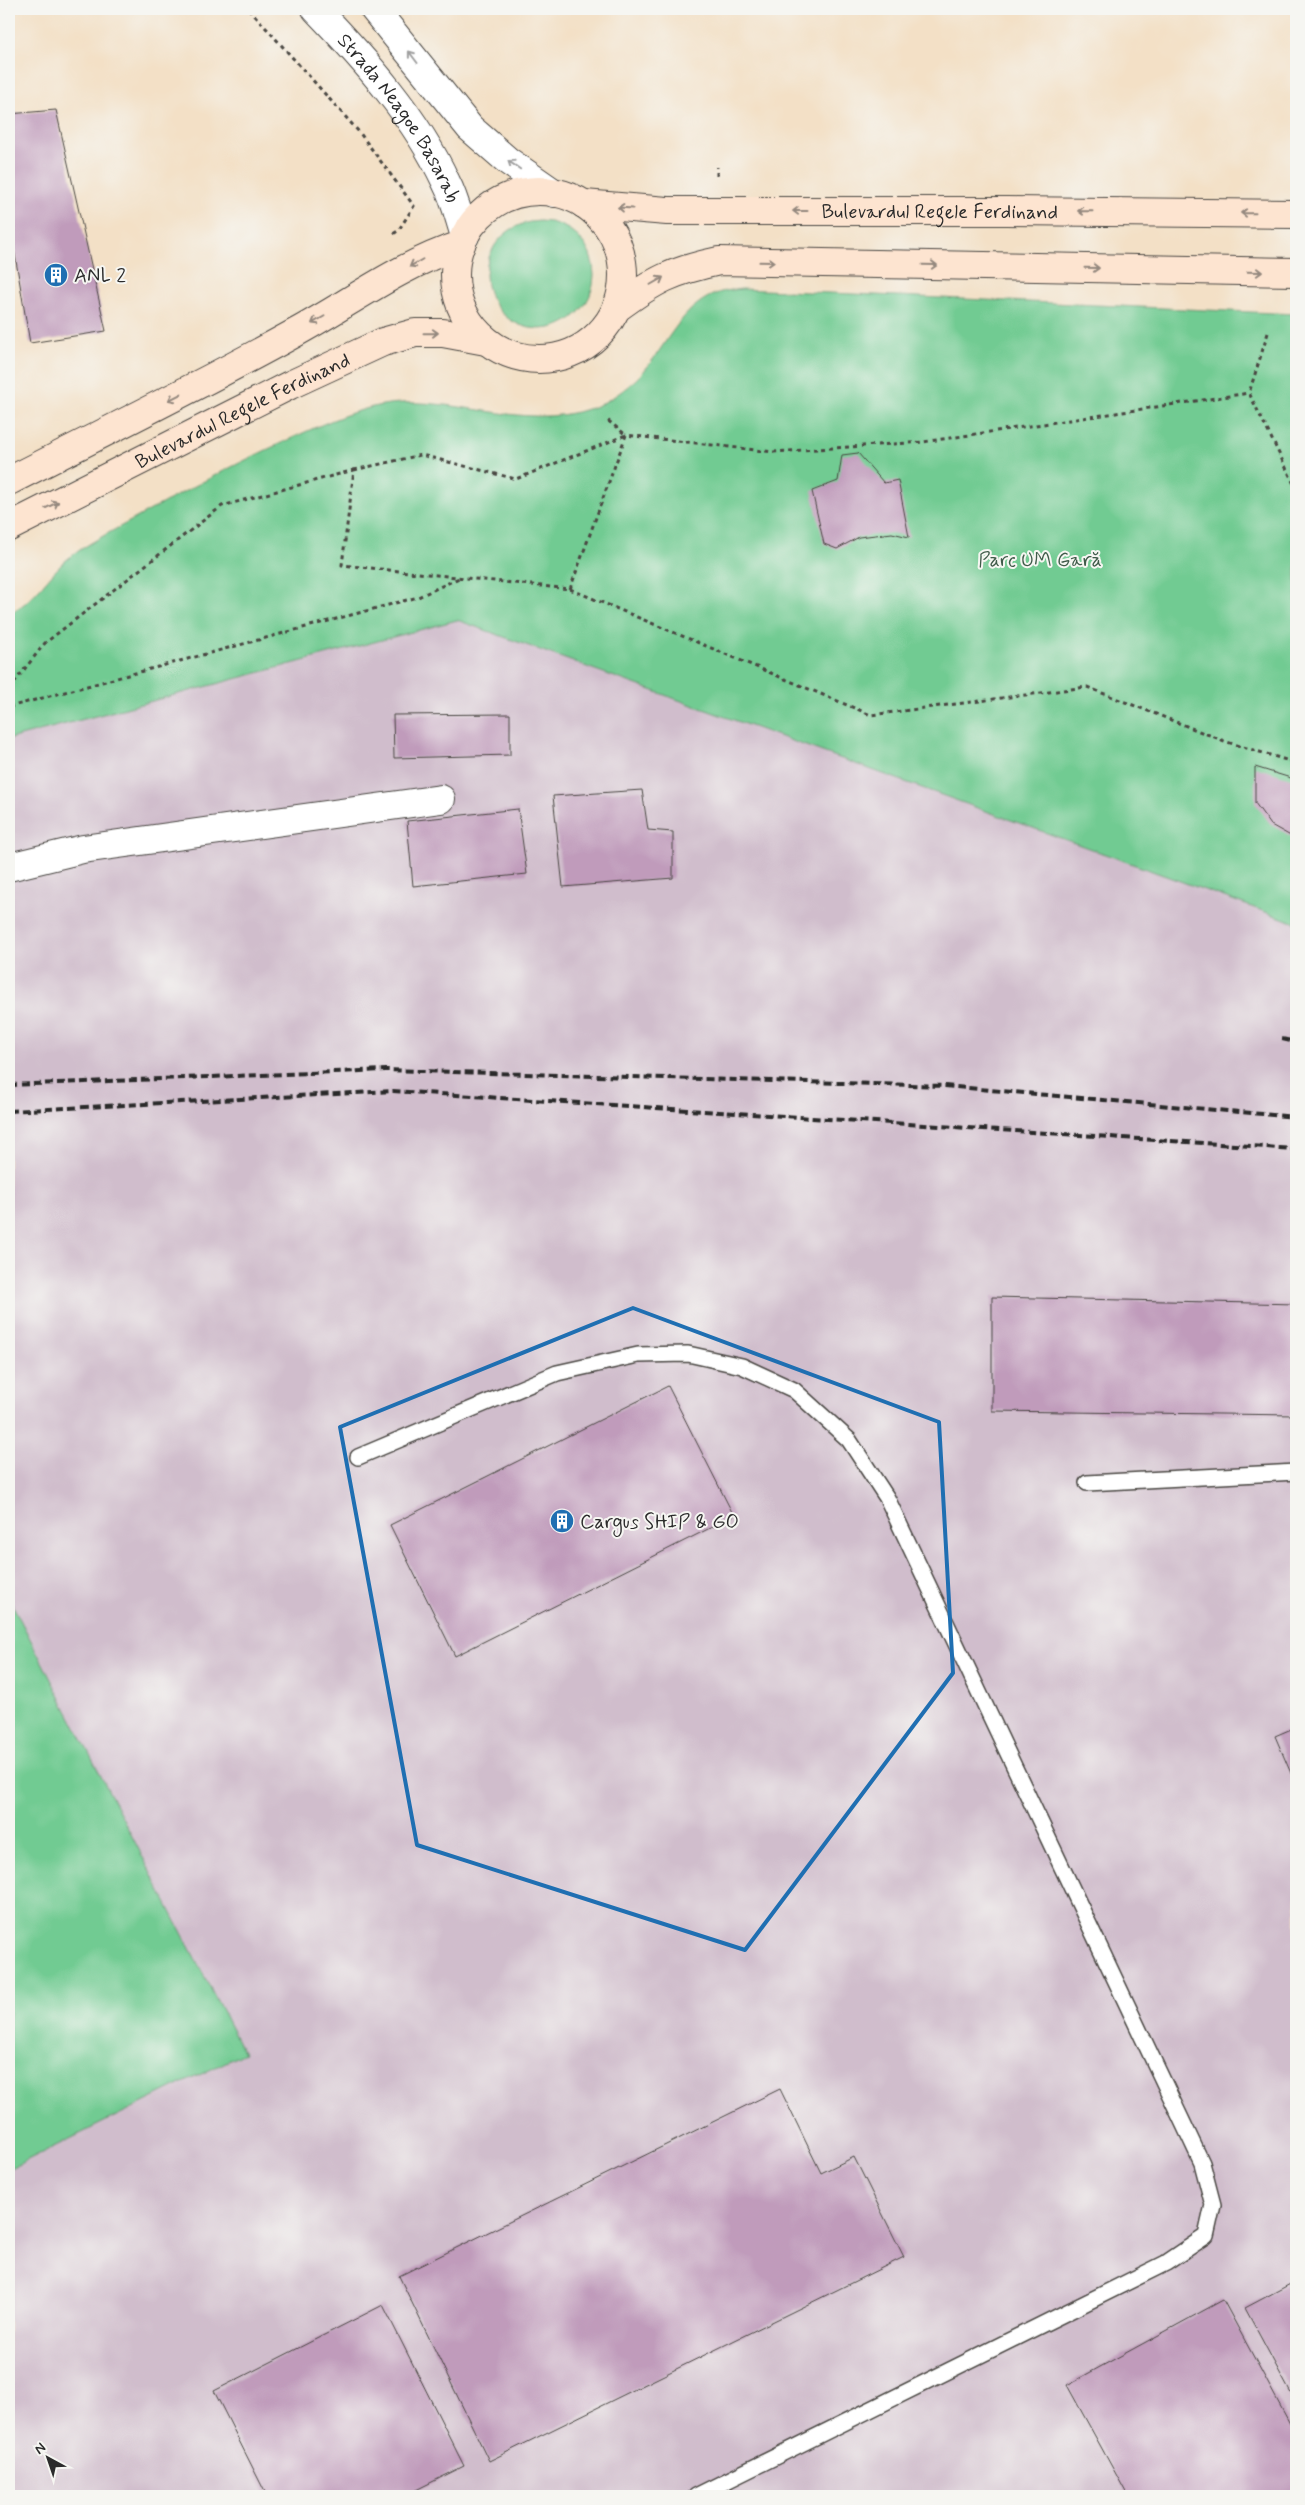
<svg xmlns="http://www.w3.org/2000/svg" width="1305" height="2505" viewBox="0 0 1305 2505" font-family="Mynerve,sans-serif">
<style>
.industrial{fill:#d0bdcc}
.green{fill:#71cb92;stroke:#4e7b5e}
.building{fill:#c09bbb}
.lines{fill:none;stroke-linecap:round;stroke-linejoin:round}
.service-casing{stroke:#494642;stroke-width:18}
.minor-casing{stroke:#494642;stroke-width:30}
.tertiary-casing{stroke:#494642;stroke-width:30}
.secondary-casing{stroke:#494642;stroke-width:30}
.path{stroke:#494642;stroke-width:3;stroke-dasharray:4 4;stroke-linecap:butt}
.service{stroke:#fff;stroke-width:15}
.minor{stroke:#fff;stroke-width:28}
.tertiary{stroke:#fff;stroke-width:28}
.secondary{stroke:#fde4d0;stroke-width:28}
.rail{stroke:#2b2b2b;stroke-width:4;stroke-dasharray:8 4;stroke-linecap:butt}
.oneway{stroke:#a0a0a0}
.oneway2{stroke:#94887e}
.marked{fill:none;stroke:#1f6fb2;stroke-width:4;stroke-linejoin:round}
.labels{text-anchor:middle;stroke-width:4;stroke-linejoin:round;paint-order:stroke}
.street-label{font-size:20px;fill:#2b2b2b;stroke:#f6f6f2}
.poi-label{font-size:20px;fill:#2b2b2b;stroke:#f6f6f2;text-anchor:start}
.park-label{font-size:20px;fill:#405b4a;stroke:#f6f6f2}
</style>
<rect width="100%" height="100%" fill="#f6f6f2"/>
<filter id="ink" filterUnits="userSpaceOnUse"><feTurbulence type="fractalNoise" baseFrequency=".02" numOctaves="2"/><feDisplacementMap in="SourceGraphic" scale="10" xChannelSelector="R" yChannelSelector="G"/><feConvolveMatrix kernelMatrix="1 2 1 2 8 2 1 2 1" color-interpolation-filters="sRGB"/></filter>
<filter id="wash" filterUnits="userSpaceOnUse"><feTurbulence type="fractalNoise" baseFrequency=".0096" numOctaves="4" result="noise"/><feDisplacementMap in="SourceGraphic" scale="20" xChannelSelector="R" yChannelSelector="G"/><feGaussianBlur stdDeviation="1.12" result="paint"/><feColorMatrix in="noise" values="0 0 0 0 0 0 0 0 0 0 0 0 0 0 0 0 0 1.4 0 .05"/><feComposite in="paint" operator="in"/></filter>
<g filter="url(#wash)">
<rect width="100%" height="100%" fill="#f3e0c6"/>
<!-- industrial -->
<path class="industrial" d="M457,620l839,303v1573h-1287v-1757z"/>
<!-- green -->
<g class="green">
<circle cx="540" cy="275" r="54"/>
<path d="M742,289l554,25v609l-839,-303 -448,119v-125c27,-14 38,-39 61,-57 21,-16 54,-32 77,-45 47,-26 94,-51 143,-73 28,-13 56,-26 87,-33 70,-15 144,27 214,2 19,-6 45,-26 57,-42 21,-26 37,-64 73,-74 6,-2 14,-2 21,-3z"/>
<path d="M9,1598l235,455 -235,116z"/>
</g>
<g id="blocks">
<!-- building -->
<g class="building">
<path d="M56,110l50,221 -76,12 -21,-123v-106z"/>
<path d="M858,453l26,30 14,-3 11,57 -17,-4 -33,4 -22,12 -13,-5 -12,-53 26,-10 4,-26z"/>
<path d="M510,714v41l-116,3 -1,-43z"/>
<path d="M1255,767l39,12 2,-1v61l-25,-14 -16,-22z"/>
<path d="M642,790l6,40 25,2v46l-110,9 -10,-91z"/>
<path d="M518,809l9,65 -114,12 -6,-65z"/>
<path d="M992,1297l304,7v111l-304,-4z"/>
<path d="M668,1386l66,130 -279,140 -65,-131z"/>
<path d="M1296,1727v58l-21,-49z"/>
<path d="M780,2089l41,84 33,-16 50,100 -415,204 -90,-185z"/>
<path d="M1296,2281v122l-51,-95z"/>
<path d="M1223,2300l73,135v61h-168l-61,-111z"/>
<path d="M383,2305l81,161 -60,30h-137l-53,-105z"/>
</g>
</g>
</g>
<g filter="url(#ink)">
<use href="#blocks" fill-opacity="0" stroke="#494642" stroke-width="1"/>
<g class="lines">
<!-- service casing -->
<g class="service-casing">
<g id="service">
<path d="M358,1457l199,-84 81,-18 50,-1 54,12 52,24 55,50 38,58 315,665 11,42 -7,31 -40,27 -470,233"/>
<path d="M1087,1483l209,-11"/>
</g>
</g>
<!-- minor casing -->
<g class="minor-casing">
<path id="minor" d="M9,867l74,-18 358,-50"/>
</g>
<!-- tertiary casing -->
<g class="tertiary-casing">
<g id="tertiary">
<path id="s1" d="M316,9c49,51 100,108 130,173 9,17 13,36 19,54"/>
<path d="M374,9l96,119 38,33 46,32"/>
</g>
</g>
<!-- secondary casing -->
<g class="secondary-casing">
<g id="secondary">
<circle cx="539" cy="275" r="84"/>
<path id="s2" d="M584,204l83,7h339l290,3"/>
<path d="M617,308c38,-28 55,-37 102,-47l577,11"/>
<path d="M9,481c96,-49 192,-96 286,-148 55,-30 106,-69 166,-88"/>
<path id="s3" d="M9,527l281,-142 93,-43 32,-9h28l43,8"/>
</g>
</g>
<!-- path -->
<g class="path">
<path d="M249,9l110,123 55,74 -16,25 -5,3"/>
<path d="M717,176v-9"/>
<path d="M1268,333l-19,60 47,95"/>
<path d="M354,470l67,-15 95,24 110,-44 -20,-16"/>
<path d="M570,589l56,-154 147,17 150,-10 326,-49"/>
<path d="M9,689l36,-46 177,-137 132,-36 -12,95 228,24 301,126 216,-28 140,55 69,21"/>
<path d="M9,707l409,-110 41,-19"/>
</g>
<!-- service -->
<use href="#service" class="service"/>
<!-- minor -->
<use href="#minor" class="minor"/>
<!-- tertiary -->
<use href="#tertiary" class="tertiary"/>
<!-- secondary -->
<use href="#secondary" class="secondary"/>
<!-- rail -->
<g class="rail">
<path d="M1282,1039l14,3"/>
<path d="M9,1085l377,-15 559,16 351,31"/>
<path d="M9,1111l384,-20 903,58"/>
</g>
</g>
<!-- one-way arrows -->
<defs><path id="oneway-shaft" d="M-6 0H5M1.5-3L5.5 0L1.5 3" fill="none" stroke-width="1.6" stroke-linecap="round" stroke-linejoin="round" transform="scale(1.25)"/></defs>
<g class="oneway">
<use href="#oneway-shaft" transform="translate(413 57) rotate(-127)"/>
<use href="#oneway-shaft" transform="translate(514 165) rotate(-145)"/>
</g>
<g class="oneway2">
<use href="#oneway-shaft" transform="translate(625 208) rotate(-176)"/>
<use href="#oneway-shaft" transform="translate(800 211) rotate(180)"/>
<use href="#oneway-shaft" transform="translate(1085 211) rotate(-179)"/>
<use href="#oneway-shaft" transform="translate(1248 213) rotate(-179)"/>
<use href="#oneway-shaft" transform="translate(767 262) rotate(1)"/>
<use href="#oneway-shaft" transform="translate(416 263) rotate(150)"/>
<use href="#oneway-shaft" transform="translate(930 265) rotate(1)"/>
<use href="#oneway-shaft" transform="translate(1092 268) rotate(1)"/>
<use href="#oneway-shaft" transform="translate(1255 272) rotate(1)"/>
<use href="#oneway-shaft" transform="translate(657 281) rotate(-30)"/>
<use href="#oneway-shaft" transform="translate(318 320) rotate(150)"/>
<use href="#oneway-shaft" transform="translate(431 333) rotate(-1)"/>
<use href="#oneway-shaft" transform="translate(175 397) rotate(153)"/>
<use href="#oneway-shaft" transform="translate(52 505) rotate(-26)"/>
</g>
</g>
<!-- marked area -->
<path class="marked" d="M633,1308l306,114 14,251 -208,277 -328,-105 -77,-418z"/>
<!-- icons -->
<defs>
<g id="building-disc" transform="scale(1.25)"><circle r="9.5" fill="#1f6fb2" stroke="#f6f6f2"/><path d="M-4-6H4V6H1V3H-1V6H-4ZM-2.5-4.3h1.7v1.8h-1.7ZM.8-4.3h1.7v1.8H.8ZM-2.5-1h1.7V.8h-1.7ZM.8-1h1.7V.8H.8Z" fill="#fff"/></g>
</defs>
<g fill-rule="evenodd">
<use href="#building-disc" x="56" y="275"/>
<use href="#building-disc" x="562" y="1521"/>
</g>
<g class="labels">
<!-- street labels -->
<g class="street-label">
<text dy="7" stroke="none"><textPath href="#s1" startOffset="138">Strada Neagoe Basarab</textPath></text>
<text dy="7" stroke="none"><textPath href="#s2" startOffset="356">Bulevardul Regele Ferdinand</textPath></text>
<text dy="7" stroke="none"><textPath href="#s3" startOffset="261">Bulevardul Regele Ferdinand</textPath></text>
</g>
<!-- poi labels -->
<g class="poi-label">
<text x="74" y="282">ANL 2</text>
<text x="580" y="1528">Cargus SHIP &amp; GO</text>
</g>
<!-- park labels -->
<g class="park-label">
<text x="1040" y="566">Parc UM Gară</text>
</g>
</g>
<!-- margin -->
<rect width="1305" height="2505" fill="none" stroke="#f6f6f2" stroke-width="30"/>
<!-- north arrow -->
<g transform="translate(48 2458) rotate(320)" stroke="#f6f6f2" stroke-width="4" paint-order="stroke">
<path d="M0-4L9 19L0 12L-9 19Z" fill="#2b2b2b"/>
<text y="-8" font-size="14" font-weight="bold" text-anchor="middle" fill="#2b2b2b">N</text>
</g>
</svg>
